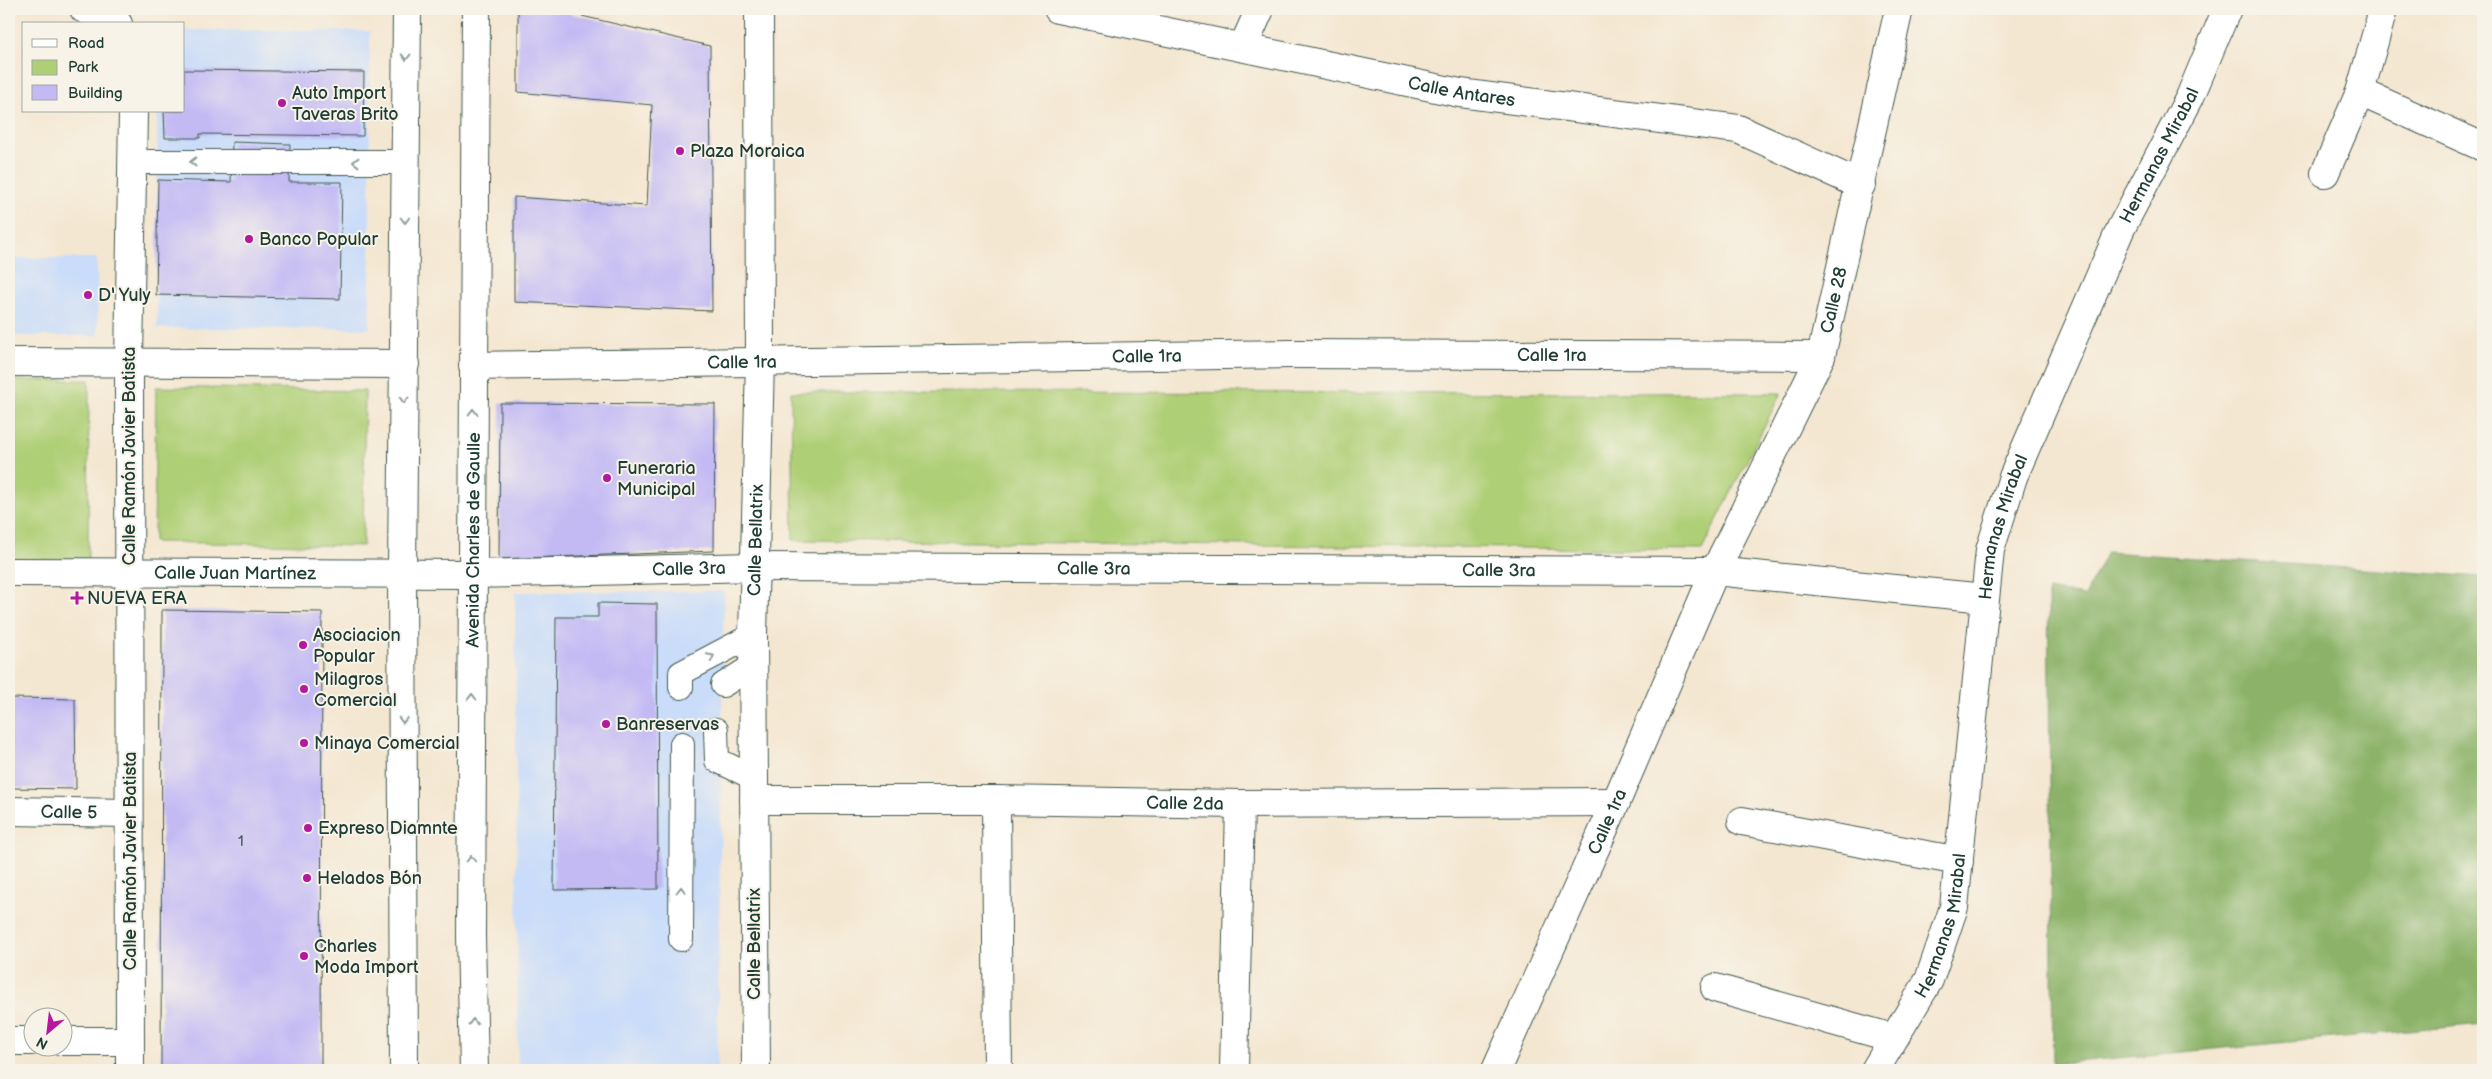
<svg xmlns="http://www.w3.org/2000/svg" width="2492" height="1079" viewBox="0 0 2492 1079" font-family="'Balsamiq Sans',sans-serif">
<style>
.built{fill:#c9dcf9}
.green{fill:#afcf76;stroke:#678655}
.forest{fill:#8bb267;stroke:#55784e}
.building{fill:#c3baf4}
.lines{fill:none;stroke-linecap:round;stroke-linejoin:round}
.service-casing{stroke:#3f564c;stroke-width:26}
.minor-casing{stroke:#3f564c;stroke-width:30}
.primary-casing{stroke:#3f564c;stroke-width:30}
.service{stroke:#fff;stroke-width:24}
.minor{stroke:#fff;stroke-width:28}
.primary{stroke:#fff;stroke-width:28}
.oneway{stroke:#8f9e9a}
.poi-dot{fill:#b5179e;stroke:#f7f3e8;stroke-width:2}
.labels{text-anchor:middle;stroke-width:4;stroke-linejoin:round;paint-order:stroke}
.number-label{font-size:15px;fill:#485c64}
.street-label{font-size:18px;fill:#1f3d34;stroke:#f7f3e8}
.poi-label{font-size:18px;fill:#1f3d34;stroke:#f7f3e8;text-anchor:start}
</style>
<rect width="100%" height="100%" fill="#f7f3e8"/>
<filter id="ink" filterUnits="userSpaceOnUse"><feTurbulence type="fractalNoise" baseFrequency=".02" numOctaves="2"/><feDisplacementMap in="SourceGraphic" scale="10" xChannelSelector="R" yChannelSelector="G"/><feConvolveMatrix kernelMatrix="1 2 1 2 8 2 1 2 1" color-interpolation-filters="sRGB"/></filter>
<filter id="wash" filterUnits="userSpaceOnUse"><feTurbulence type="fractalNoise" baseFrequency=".0096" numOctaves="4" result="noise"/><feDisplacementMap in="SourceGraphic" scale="20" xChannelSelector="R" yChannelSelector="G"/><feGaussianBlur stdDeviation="1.12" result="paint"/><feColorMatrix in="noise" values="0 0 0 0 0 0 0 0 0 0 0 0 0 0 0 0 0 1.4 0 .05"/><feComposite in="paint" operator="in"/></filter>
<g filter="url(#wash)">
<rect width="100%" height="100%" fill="#f4e7d1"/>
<!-- built -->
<g class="built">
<path d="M184,30l186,1v298l-213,-1v-217h27z"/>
<path d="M9,258h88l1,78h-89z"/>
<path d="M724,591l-7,479h-199l-3,-478z"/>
</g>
<!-- green -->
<g class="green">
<path d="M9,380h80l-1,181 -79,-1z"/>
<path d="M156,387l209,4 -2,155 -209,-4z"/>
<path d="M791,392l990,1 -79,157 -909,-10z"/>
</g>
<!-- forest -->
<path class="forest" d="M2107,552l376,25v447l-430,40 -5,-474 37,6z"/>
<g id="blocks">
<!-- building -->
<g class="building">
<path d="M518,9h34l158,37 2,265 -198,-9v-105l133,9 5,-101 -134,-13z"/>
<path d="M184,70l180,2 -1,64 -163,-2v4h-35l-1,-27h20z"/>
<path d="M232,142l58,2 -1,38h53l-2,117 -184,-4 2,-115 73,2z"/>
<path d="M500,403l215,1 -1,147 -215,8z"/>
<path d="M598,603l59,1 1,285 -104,1 2,-273h42z"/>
<path d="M162,610l160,2 -1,458h-160z"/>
<path d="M9,698l66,1 1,90 -67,-1z"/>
</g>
</g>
</g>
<g filter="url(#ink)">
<use href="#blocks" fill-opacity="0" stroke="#3f564c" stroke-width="1"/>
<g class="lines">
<!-- service casing -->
<g class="service-casing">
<g id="service">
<path d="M133,162h272"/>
<path d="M723,685l31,-20"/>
<path d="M681,687v-14l72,-38"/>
<path d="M716,730l1,30 37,18"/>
<path d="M681,939l1,-195"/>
</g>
</g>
<!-- minor casing -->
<g class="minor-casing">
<g id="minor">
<path d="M84,9l34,15"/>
<path id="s1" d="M1058,9l402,84 278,36 123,56"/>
<path d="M1243,47l17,-38"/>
<path d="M2360,92l123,55"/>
<path d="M2325,173l35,-81 23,-82 -4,-1"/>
<path d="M9,362l396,2"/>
<path id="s2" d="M473,366l817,-12 531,2"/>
<path id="s3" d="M9,572l463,2 282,-7 961,4 270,27"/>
<path id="s4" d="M754,800h242l244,4 376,-2"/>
<path d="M996,800l2,270"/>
<path id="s5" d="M9,811l120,2"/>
<path d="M1742,821l217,40"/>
<path d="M1715,988l178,50"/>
<path d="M9,1041h23"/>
<path d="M62,1041h68"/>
<path d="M130,1070l-1,-707 4,-252"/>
<path id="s6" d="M756,1070l-3,-435 7,-274 -1,-352"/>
<path d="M1234,1070l6,-266"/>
<path id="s7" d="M1496,1070l120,-268 99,-231 106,-215 78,-347"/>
<path id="s8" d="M1875,1070l54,-90 25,-73 36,-357 23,-73 108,-249 69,-131 37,-88"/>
</g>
</g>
<!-- primary casing -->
<g class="primary-casing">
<g id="primary">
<path d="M404,1070l-2,-498 5,-563"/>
<path id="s9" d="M474,1070l-3,-134 5,-927"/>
</g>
</g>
<!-- service -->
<use href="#service" class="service"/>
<!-- minor -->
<use href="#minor" class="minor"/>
<!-- primary -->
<use href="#primary" class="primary"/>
</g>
<!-- one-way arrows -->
<defs><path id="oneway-chevron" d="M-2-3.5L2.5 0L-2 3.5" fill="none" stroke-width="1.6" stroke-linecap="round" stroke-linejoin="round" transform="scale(1.25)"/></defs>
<g class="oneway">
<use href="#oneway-chevron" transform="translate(406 57) rotate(91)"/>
<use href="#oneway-chevron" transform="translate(193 162) rotate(180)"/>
<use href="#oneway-chevron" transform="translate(356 162) rotate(180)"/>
<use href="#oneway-chevron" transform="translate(405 220) rotate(90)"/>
<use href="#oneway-chevron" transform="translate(404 400) rotate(91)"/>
<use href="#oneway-chevron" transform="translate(473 412) rotate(-90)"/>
<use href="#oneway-chevron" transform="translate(711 657) rotate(-27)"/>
<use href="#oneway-chevron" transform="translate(472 697) rotate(-90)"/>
<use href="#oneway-chevron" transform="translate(403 720) rotate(90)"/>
<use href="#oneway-chevron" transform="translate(471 859) rotate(-90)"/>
<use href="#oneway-chevron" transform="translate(681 890) rotate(-90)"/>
<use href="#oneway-chevron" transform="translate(473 1022) rotate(-91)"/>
</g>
</g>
<!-- markers -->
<g class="poi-dot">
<circle cx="282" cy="103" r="5"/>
<circle cx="680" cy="151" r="5"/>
<circle cx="249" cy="239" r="5"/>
<circle cx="88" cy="295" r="5"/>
<circle cx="607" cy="478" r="5"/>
<path d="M74.5 590.5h5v5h5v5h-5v5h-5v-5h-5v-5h5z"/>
<circle cx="303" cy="645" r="5"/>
<circle cx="304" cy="689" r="5"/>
<circle cx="606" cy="724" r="5"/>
<circle cx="304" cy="743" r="5"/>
<circle cx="308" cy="828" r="5"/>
<circle cx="307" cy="878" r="5"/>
<circle cx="304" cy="956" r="5"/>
</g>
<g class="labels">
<!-- number labels -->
<g class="number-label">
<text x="241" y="846">1</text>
</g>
<!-- street labels -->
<g class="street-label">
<text dy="6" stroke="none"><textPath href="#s1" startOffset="412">Calle Antares</textPath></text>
<text dy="6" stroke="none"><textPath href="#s8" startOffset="971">Hermanas Mirabal</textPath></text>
<text dy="6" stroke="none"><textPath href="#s7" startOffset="842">Calle 28</textPath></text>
<text dy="6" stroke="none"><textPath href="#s2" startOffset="1079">Calle 1ra</textPath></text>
<text dy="6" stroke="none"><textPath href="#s2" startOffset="674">Calle 1ra</textPath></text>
<text dy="6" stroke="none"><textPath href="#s2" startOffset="269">Calle 1ra</textPath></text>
<text transform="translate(129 456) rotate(-90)" y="6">Calle Ramón Javier Batista</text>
<text dy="6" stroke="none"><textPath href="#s8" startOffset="566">Hermanas Mirabal</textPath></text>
<text dy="6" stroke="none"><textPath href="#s6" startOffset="530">Calle Bellatrix</textPath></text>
<text dy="6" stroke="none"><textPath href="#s9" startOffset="530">Avenida Charles de Gaulle</textPath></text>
<text dy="6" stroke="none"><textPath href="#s3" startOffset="680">Calle 3ra</textPath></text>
<text dy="6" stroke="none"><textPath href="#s3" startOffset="1085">Calle 3ra</textPath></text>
<text dy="6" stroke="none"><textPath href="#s3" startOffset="1490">Calle 3ra</textPath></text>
<text dy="6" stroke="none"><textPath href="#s3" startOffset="226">Calle Juan Martínez</textPath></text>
<text dy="6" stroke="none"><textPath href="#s4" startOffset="431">Calle 2da</textPath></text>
<text dy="6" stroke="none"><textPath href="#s5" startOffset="60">Calle 5</textPath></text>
<text dy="6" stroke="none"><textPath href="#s7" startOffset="272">Calle 1ra</textPath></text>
<text transform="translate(130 861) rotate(-90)" y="6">Calle Ramón Javier Batista</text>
<text dy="6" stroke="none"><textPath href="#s8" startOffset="161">Hermanas Mirabal</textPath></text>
<text transform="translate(754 944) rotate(-90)" y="6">Calle Bellatrix</text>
</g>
<!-- poi labels -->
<g class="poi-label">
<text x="292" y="99">Auto Import<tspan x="292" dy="21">Taveras Brito</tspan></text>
<text x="690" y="157">Plaza Moraica</text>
<text x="259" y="245">Banco Popular</text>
<text x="98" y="301">D' Yuly</text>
<text x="617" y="474">Funeraria<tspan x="617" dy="21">Municipal</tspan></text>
<text x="87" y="604">NUEVA ERA</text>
<text x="313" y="641">Asociacion<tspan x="313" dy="21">Popular</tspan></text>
<text x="314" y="685">Milagros<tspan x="314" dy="21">Comercial</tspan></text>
<text x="616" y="730">Banreservas</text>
<text x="314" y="749">Minaya Comercial</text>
<text x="318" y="834">Expreso Diamnte</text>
<text x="317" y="884">Helados Bón</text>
<text x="314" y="952">Charles<tspan x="314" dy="21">Moda Import</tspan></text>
</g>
</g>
<!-- margin -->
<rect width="2492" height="1079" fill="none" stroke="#f7f3e8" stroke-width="30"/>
<!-- legend -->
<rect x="22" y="22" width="162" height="90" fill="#f7f3e8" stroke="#a1aaa0"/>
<rect x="32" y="39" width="25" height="8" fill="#ffffff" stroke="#a1aaa0"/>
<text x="68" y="48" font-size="15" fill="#1f3d34">Road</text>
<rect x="32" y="60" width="25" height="15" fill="#afcf76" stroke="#a1aaa0"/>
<text x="68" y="72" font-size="15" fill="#1f3d34">Park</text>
<rect x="32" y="85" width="25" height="15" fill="#c3baf4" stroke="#a1aaa0"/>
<text x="68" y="98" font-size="15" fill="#1f3d34">Building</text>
<!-- north arrow -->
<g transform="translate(48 1032) rotate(208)"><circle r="24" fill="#f7f3e8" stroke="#a1aaa0"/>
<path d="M0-4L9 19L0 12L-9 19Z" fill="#b5179e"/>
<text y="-8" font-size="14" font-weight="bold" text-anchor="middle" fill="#1f3d34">N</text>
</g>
</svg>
